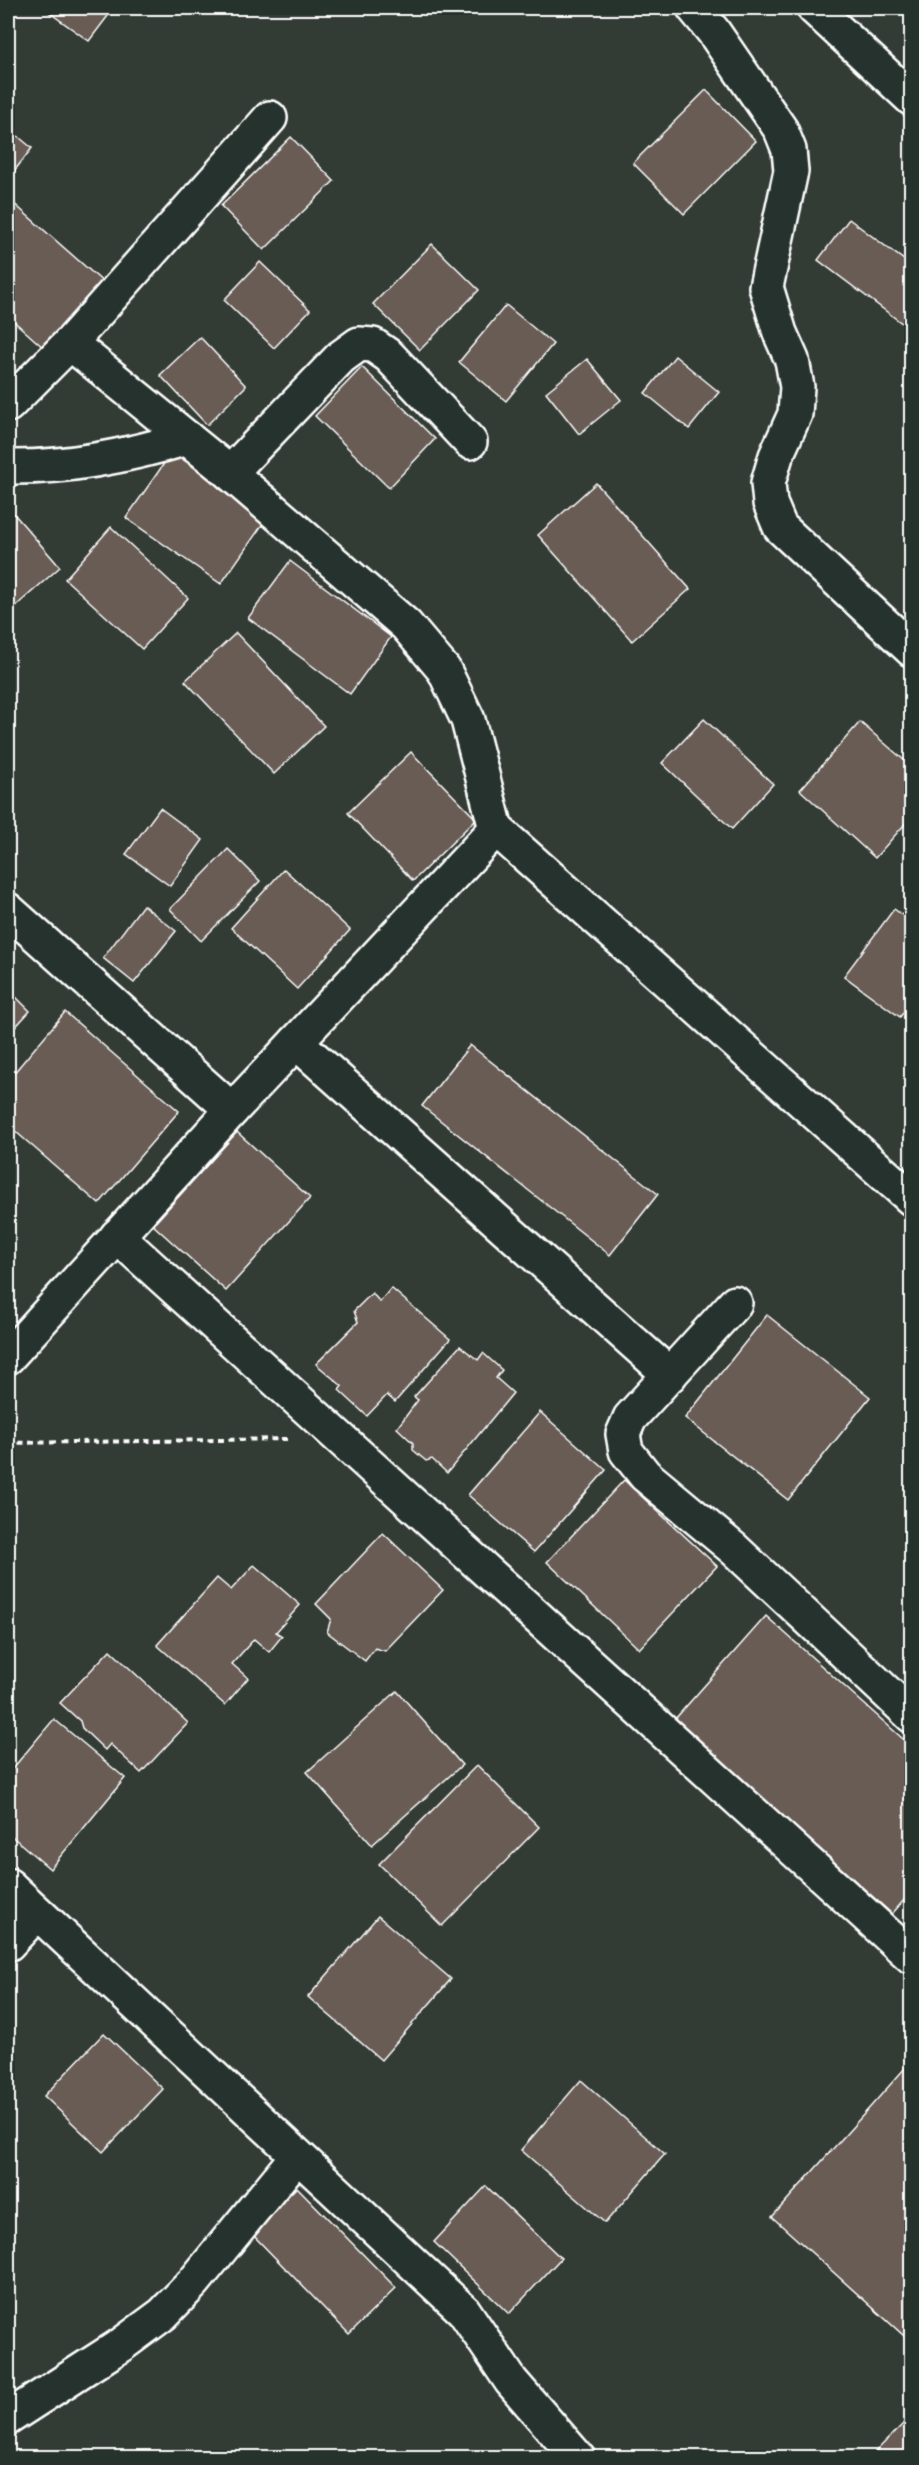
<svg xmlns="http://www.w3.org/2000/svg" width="919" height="2465" viewBox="0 0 919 2465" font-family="Kalam,sans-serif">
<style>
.building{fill:#675b55;stroke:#fff;stroke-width:1.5}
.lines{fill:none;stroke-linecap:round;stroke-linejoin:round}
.minor-casing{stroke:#fff;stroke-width:38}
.path{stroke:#fff;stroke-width:4;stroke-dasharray:6 4.5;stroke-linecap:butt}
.minor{stroke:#26332d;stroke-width:33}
</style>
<rect width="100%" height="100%" fill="#333b35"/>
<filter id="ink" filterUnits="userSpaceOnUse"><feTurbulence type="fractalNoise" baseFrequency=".0167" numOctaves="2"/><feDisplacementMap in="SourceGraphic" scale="12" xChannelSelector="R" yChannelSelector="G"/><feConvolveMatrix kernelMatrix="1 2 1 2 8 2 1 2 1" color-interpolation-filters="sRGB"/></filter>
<g filter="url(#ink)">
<!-- building -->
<g class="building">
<path d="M43,8h71l-25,33z"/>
<path d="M706,90l50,51 -72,73 -51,-51z"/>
<path d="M8,128l24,20 -24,31z"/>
<path d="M291,137l43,44 -70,69 -43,-44z"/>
<path d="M11,201l93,82 -58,67 -38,-34v-111z"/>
<path d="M849,219l63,47v55l-5,6 -89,-67z"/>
<path d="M432,244l47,46 -59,60 -47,-46z"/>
<path d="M260,262l50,48 -36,38 -50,-48z"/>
<path d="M506,305l47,39 -47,57 -47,-39z"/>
<path d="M200,337l46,49 -39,39 -47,-50z"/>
<path d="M675,356l44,36 -30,37 -44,-36z"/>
<path d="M587,359l34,41 -42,34 -33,-42z"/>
<path d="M362,367l73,72 -46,49 -74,-72z"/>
<path d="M172,452l95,66 -46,66 -95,-66z"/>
<path d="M596,483l94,106 -58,52 -94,-106z"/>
<path d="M8,507l52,60 -52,46z"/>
<path d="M111,527l77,71 -46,51 -77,-70z"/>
<path d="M290,561l101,76 -41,57 -102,-76z"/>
<path d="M236,633l88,93 -50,48 -89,-93z"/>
<path d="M704,719l69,65 -41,45 -70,-66z"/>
<path d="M860,722l52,45v49l-37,42 -75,-68z"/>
<path d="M411,752l65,67 -63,62 -65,-68z"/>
<path d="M160,808l43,32 -33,46 -44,-32z"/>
<path d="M228,849l32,32 -59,60 -31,-32z"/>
<path d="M284,869l66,61 -53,59 -66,-61z"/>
<path d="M143,905l33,26 -42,52 -31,-25z"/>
<path d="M894,909l18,13v79l-12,16 -56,-41z"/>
<path d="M8,989l22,22 -22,24z"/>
<path d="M65,1012l114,99 -80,93 -91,-79v-45z"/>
<path d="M470,1045l188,149 -48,61 -188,-149z"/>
<path d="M237,1132l73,66 -84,93 -73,-66z"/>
<path d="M391,1288l59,51 -55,63 -8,-7 -20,21 -28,-26 3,-4 -26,-22 42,-42 -4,-11 18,-18 8,9z"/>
<path d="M767,1315l103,82 -82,103 -103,-82z"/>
<path d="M460,1346l18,14 5,-7 19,17 -6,8 17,15 -66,80 -15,-14 -6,2 -13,-11v-7l-16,-15 21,-28 -4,-3z"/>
<path d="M540,1412l66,58 -72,82 -66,-57z"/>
<path d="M624,1480l93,86 -78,83 -92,-87z"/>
<path d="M383,1533l60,57 -58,61 -10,-3 -10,13 -38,-29 4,-13 -15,-15z"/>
<path d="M254,1565l46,40 -24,27 6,4 -13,16 -15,-13 -22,25 16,14 -23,27 -68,-60 60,-67 14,12z"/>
<path d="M766,1616l146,131v144l-20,23 -217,-195z"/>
<path d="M110,1650l78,73 -47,50 -31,-29 -5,6 -23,-22 -2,-7 -20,-18z"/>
<path d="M397,1691l65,74 -90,80 -65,-73z"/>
<path d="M54,1719l71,59 -75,91 -42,-36v-59z"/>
<path d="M477,1765l62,62 -97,99 -63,-62z"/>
<path d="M378,1916l73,63 -70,81 -73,-63z"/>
<path d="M104,2033l59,56 -60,63 -59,-56z"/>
<path d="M906,2067l6,5v271l-140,-126z"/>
<path d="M581,2080l84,74 -60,69 -84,-73z"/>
<path d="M486,2186l75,72 -52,56 -75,-72z"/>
<path d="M297,2187l99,101 -47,46 -98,-101z"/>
<path d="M912,2415v43h-38l-2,-3z"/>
</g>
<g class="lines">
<!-- minor casing -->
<g class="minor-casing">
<g id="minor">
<path d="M694,8l19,23 68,99 8,20 2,21 -25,116 14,46 12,27 5,27 -2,27 -19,42 -8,27 2,20 10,24 132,123"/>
<path d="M814,8l98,91"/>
<path d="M70,343l160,130 176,152 38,45 24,50 28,109"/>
<path d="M8,405l62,-62 200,-225"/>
<path d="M8,467c61,1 120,-11 179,-29"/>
<path d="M230,473l111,-116 18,-13 14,1 16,11 81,86"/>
<path d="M8,910l224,200"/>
<path d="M296,1042l374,333"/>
<path d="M117,1236l795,721"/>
<path d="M735,1303l-105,115 -7,16 3,17 19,24 89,74 178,167"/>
<path d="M8,1357l224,-247 264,-281 416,370"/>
<path d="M8,1885l456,426 47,70 67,77"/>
<path d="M8,1944l29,-31"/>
<path d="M8,2418l113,-73 42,-31 31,-32 103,-126"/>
</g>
</g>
<!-- path -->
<path class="path" d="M8,1443l281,-4"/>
<!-- minor -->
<use href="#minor" class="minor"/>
</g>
</g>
<!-- margin -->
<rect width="919" height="2465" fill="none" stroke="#26332d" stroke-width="30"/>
<rect x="15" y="15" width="889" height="2435" fill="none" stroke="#fff" stroke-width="2" filter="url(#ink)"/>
</svg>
